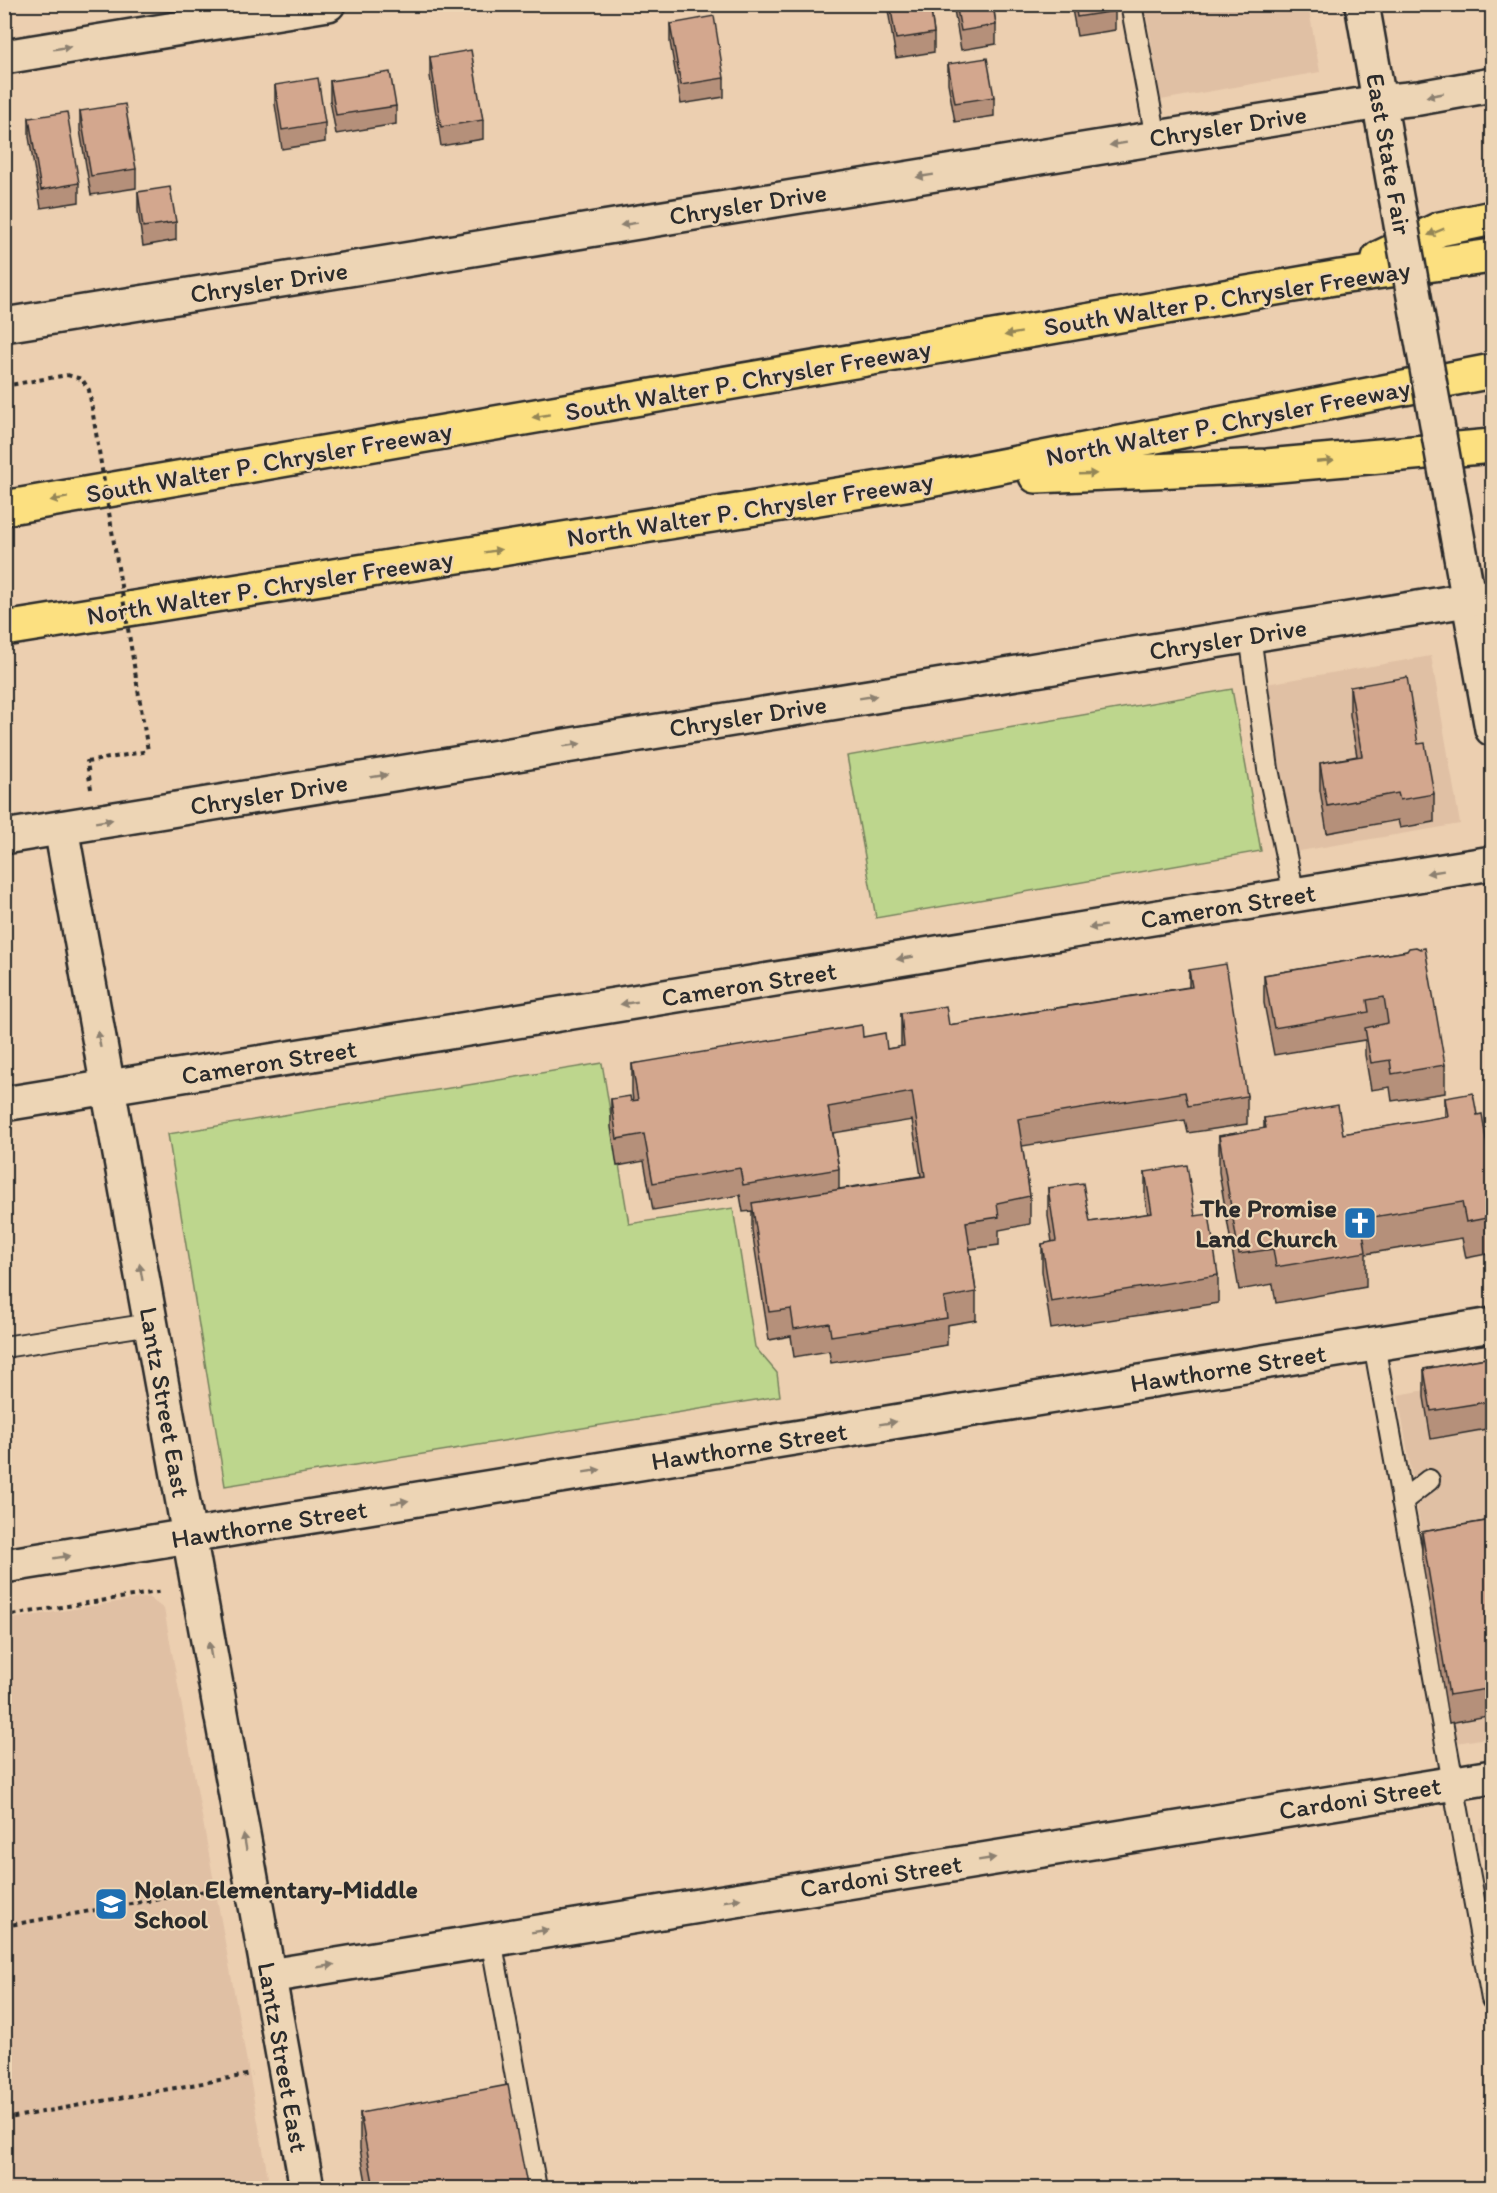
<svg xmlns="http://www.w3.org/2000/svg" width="1497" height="2193" viewBox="0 0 1497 2193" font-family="Itim,sans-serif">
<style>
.built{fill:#e0c0a4}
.green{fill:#bdd68d;stroke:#74805c;stroke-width:1.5}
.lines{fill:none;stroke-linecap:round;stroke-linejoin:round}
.service-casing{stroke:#2b2b2b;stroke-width:24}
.minor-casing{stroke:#2b2b2b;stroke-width:38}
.tertiary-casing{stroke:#2b2b2b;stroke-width:38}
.secondary-casing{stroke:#2b2b2b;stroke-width:38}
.motorway-casing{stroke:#2b2b2b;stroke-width:38}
.path{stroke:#2b2b2b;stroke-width:4;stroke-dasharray:4.5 4.5;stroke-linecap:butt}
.service{stroke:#edd5b5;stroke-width:20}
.minor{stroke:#edd5b5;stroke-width:33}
.tertiary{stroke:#edd5b5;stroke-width:33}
.secondary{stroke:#edd5b5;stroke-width:33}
.motorway{stroke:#fce080;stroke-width:33}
.tertiary-bridge-casing{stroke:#2b2b2b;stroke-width:38;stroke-linecap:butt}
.path-bridge{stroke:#2b2b2b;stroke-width:4;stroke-dasharray:4.5 4.5;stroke-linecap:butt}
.tertiary-bridge{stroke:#edd5b5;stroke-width:33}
.wall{fill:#b5907a;stroke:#2b2b2b;stroke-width:1.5;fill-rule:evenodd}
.shaded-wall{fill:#947563;stroke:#2b2b2b;stroke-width:1.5}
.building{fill:#d3a78e;stroke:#2b2b2b;stroke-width:1.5}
.oneway{fill:#8c8070}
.oneway2{fill:#948656}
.labels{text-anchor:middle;stroke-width:4.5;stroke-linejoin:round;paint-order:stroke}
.street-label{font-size:26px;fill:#2b2b2b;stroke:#edd5b5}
.poi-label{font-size:26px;font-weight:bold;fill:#2b2b2b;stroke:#edd5b5;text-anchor:end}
</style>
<rect width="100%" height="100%" fill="#eccfb0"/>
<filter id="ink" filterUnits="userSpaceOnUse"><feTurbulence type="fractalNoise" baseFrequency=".0167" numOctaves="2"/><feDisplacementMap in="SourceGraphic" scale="12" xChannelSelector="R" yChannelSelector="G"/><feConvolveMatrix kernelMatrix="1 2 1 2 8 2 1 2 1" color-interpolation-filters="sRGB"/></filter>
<g filter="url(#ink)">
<!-- built -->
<g class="built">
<path d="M1145,5h163l12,67 -159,28z"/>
<path d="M1431,656l29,168 -166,28 -28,-168z"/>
<path d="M1492,1378v359l-35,6 -59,-348z"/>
<path d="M148,1597l16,12 106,579h-265v-568z"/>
<path d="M1492,1825v81l-13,-78z"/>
</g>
<!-- green -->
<g class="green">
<path d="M1232,689l29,162 -385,67 -29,-162z"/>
<path d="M602,1063l27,161 104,-16 22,139 22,26 3,23 -555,90 -57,-352z"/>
</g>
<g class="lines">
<!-- service casing -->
<g class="service-casing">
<g id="service">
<path d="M1131,4l25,134"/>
<path d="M1250,635l18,134 26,126"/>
<path d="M1374,1344l118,655"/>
<path d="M4,1347l147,-23"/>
<path d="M1402,1501l27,-21"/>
<path d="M491,1939l45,249"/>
</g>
</g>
<!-- minor casing -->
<g class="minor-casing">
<g id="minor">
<path d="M4,57l324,-53"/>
<path d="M61,828l246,1360"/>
<path d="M4,1104l1488,-241"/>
<path d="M4,1566l1488,-241"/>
<path d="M269,1976l1223,-199"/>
</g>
</g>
<!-- tertiary casing -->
<g class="tertiary-casing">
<g id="tertiary">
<path d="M1362,4l33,187"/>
<path d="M1455,524l37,205"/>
</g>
</g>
<!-- secondary casing -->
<g class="secondary-casing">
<g id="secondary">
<path d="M4,325l1375,-223 40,-4 73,-13"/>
<path d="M4,837l1488,-241"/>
</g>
</g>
<!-- motorway casing -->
<g class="motorway-casing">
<g id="motorway">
<path d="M1379,258l61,-29 52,-11"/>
<path d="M1036,476l231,-10 225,-20"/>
<path d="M4,508l1336,-231 152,-21"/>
<path d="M4,629l920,-148 568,-110"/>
</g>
</g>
<!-- path -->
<g class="path">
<path d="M4,386l63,-11"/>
<path d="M91,789l-4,-27 61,-11"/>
<path d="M4,1616l160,-25"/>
<path d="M4,1926l213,-37"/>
<path d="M4,2119l248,-45"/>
</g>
<!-- service -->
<use href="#service" class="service"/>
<!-- minor -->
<use href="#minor" class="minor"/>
<!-- tertiary -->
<use href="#tertiary" class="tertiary"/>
<!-- secondary -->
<use href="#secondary" class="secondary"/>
<!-- motorway -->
<use href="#motorway" class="motorway"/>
<!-- tertiary-bridge casing -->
<g class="tertiary-bridge-casing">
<path id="tertiary-bridge" d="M1395,191l60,333"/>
</g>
<!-- path-bridge -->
<path class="path-bridge" d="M67,375l15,4 7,11 59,361"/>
<!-- tertiary-bridge -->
<use href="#tertiary-bridge" class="tertiary-bridge"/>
</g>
<!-- wall -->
<g class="wall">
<path d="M887,4h43l4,29v19l-38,6z"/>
<path d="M953,4h40l3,21v19l-35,6z"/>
<path d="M1071,4h43l1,7v19l-38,6z"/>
<path d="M670,24l54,54v19l-43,7 -11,-62z"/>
<path d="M430,57l53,63v19l-42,7 -11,-70z"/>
<path d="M948,64l46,33v19l-39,6 -7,-39z"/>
<path d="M330,81l66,25v18l-60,10 -6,-34z"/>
<path d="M275,85l50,38v19l-43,7 -7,-45z"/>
<path d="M80,111l56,58v19l-45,7 -11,-65z"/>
<path d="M29,118l50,65v19l-38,6 -12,-71z"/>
<path d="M138,192l38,30v18l-33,6 -5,-35z"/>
<path d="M1350,687l68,57 16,50v28l-34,6 -2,-8 -71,13 -7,-43v-27l37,-7 -7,-41z"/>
<path d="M1407,951l38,114v28l-53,8 -2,-14 -19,3 -6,-35v-15l-91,15 -10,-52v-28z"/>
<path d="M1189,970l58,126v28l-59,9 -3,-13 -163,26 8,50v28l-31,6v15l-29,4 6,43v28l-29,5v20l-116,18 -2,-12 -35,6 -3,-21 -22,4 -17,-110v-19l-9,1 -3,-17 -87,15 -9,-49 -27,5 -6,-39v-28l22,2 -1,-9v-28l231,-27 24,12 14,-2v-34l48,12 240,-38zM912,1120l9,56 -82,13v-20l-6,-36z"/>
<path d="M1445,1098l32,17 15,61v77l-26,5 -4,-20 -96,16v33l-90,16 -3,-19 -34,6 -20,-118v-36l45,-7v-11l79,16 102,-17z"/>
<path d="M1145,1172l50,44 23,59v28l-167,26 -9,-58v-27l10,-2 -4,-26v-28l42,34 58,-8 -3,-15z"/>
<path d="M1492,1357v71l-61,11 -7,-42v-28z"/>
<path d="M1492,1520v213h-2l-3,-17 -38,7 -27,-164v-27z"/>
<path d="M360,2113l167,72v3h-160l-7,-39z"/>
</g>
<!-- shaded-wall -->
<path class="shaded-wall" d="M1492,1198v19l-2,-18z"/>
<!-- building -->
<g class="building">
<path d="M890,4h40l4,29 -38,6z"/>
<path d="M956,4h37l3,21 -35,6z"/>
<path d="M1075,4h39l1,7 -38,6z"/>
<path d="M714,16l10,62 -43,7 -11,-61z"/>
<path d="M471,50l12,70 -42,7 -11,-70z"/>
<path d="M987,58l7,39 -39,6 -7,-39z"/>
<path d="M390,72l6,34 -60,9 -6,-34z"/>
<path d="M318,78l7,45 -43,7 -7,-45z"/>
<path d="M125,104l11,65 -45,7 -11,-65z"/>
<path d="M67,112l12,71 -38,7 -12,-72z"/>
<path d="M170,187l6,35 -33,5 -5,-35z"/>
<path d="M1407,677l11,67 7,-1 9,51 -34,6 -2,-7 -71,13 -7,-43 42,-7 -12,-69z"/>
<path d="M1416,947l4,2 5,-1 20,117 -53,9 -2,-14 -19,3 -6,-35 23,-5 -4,-26 -17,3 2,12 -95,16 -10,-53 143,-24 2,-3z"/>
<path d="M1226,964l21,132 -59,10 -3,-14 -167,27 12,77 -33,7 2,14 -33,5 10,70 -32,6 3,20 -116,18 -2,-13 -35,6 -3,-20 -22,3 -17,-109 173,-27 -13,-84 -84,15 11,62 -96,16 -3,-17 -87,15 -9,-49 -27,5 -6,-40 19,-3 1,5 7,-1 -6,-36 230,-39 1,12 22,-4 2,16 17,-3 -3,-33 45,-7 3,19 243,-38 -3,-17z"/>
<path d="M1473,1093l4,22 5,-1 10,62v22l-2,1 2,18 -26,5 -4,-20 -101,17 5,33 -90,15 -3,-18 -34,5 -20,-118 47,-8 -2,-10 74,-13 5,29 105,-18 -3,-18z"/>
<path d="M1187,1165l8,51 14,-2 9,61 -167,27 -9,-58 14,-3 -8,-53 35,-5 7,39 62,-9 -7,-41z"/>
<path d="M1492,1357v44l-61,10 -7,-42z"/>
<path d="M1492,1520v185l-2,1 -3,-17 -38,6 -27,-163z"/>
<path d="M508,2085l19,100 -16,3h-137l-14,-75z"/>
</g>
<!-- one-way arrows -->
<defs><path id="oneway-solid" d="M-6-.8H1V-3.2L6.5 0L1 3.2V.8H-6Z" transform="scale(1.5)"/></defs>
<g class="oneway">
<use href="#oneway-solid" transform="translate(62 48) rotate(-9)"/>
<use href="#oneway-solid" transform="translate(1435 95) rotate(170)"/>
<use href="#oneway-solid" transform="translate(1118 144) rotate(171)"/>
<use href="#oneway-solid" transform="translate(925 176) rotate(171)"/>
<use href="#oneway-solid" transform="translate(629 224) rotate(171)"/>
<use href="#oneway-solid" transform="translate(868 697) rotate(-9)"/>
<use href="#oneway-solid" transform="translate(572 745) rotate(-9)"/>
<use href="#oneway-solid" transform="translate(379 776) rotate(-9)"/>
<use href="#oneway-solid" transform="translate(104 821) rotate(-9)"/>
<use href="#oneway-solid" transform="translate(1435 872) rotate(171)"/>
<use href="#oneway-solid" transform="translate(1097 927) rotate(171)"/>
<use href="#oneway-solid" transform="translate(905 958) rotate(171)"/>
<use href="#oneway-solid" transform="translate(629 1003) rotate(171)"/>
<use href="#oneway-solid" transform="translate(99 1039) rotate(-100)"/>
<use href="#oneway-solid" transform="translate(141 1272) rotate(-100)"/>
<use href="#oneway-solid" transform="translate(888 1423) rotate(-9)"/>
<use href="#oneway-solid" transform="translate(592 1471) rotate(-9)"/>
<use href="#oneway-solid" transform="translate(400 1502) rotate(-9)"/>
<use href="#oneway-solid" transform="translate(62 1557) rotate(-9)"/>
<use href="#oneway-solid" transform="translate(210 1650) rotate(-100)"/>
<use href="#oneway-solid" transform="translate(245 1842) rotate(-100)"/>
<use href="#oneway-solid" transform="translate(987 1859) rotate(-9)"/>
<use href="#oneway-solid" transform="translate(732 1900) rotate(-9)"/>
<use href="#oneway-solid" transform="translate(540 1931) rotate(-9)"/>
<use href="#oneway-solid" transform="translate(326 1966) rotate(-9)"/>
</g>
<g class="oneway2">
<use href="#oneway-solid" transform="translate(1436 232) rotate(158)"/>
<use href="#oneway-solid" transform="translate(1013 334) rotate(170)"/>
<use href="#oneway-solid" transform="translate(541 416) rotate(170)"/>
<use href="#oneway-solid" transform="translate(1325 461) rotate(-5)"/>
<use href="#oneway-solid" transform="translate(1088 474) rotate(-2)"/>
<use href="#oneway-solid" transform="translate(59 499) rotate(170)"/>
<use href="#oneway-solid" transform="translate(493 551) rotate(-9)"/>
</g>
</g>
<!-- icons -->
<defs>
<g id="church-square" transform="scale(1.725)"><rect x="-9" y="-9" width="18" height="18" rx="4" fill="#1f6fb2" stroke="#edd5b5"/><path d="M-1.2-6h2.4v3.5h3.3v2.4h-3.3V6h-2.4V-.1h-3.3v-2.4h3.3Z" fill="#fff"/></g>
<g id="school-square" transform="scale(1.725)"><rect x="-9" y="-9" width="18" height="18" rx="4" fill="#1f6fb2" stroke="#edd5b5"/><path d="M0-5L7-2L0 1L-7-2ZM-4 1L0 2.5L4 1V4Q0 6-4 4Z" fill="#fff"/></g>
</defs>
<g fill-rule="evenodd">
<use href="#church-square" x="1360" y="1223"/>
<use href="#school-square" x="111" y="1904"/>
</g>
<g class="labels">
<!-- street labels -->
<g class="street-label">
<text transform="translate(1228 126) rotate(-9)" y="9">Chrysler Drive</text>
<text transform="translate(1389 154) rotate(80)" y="9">East State Fair</text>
<text transform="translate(748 204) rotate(-9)" y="9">Chrysler Drive</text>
<text transform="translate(269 282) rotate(-9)" y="9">Chrysler Drive</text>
<text transform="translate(1227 298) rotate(-9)" y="9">South Walter P. Chrysler Freeway</text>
<text transform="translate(748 380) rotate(-10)" y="9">South Walter P. Chrysler Freeway</text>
<text transform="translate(1228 422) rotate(-11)" y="9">North Walter P. Chrysler Freeway</text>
<text transform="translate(269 462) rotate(-10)" y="9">South Walter P. Chrysler Freeway</text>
<text transform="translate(750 509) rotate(-9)" y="9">North Walter P. Chrysler Freeway</text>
<text transform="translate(270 587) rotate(-9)" y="9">North Walter P. Chrysler Freeway</text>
<text transform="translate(1228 639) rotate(-9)" y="9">Chrysler Drive</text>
<text transform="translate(748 716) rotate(-9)" y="9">Chrysler Drive</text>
<text transform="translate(269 794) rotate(-9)" y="9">Chrysler Drive</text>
<text transform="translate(1228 906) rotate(-9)" y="9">Cameron Street</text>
<text transform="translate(749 984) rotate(-9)" y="9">Cameron Street</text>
<text transform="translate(269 1062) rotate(-9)" y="9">Cameron Street</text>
<text transform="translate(1228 1368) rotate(-9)" y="9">Hawthorne Street</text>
<text transform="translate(165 1402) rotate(80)" y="9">Lantz Street East</text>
<text transform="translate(749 1446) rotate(-9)" y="9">Hawthorne Street</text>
<text transform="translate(269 1524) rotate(-9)" y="9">Hawthorne Street</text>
<text transform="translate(1360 1798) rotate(-9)" y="9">Cardoni Street</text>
<text transform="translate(881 1876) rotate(-9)" y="9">Cardoni Street</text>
<text transform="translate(283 2057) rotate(80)" y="9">Lantz Street East</text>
</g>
<!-- poi labels -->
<g class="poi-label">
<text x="1337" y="1217">The Promise<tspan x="1337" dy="30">Land Church</tspan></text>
<text x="134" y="1898" text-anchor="start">Nolan Elementary-Middle<tspan x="134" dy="30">School</tspan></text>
</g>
</g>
<!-- margin -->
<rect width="1497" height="2193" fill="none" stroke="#edd5b5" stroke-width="24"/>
<rect x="12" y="12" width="1473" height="2169" fill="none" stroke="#2b2b2b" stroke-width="2" filter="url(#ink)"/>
</svg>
